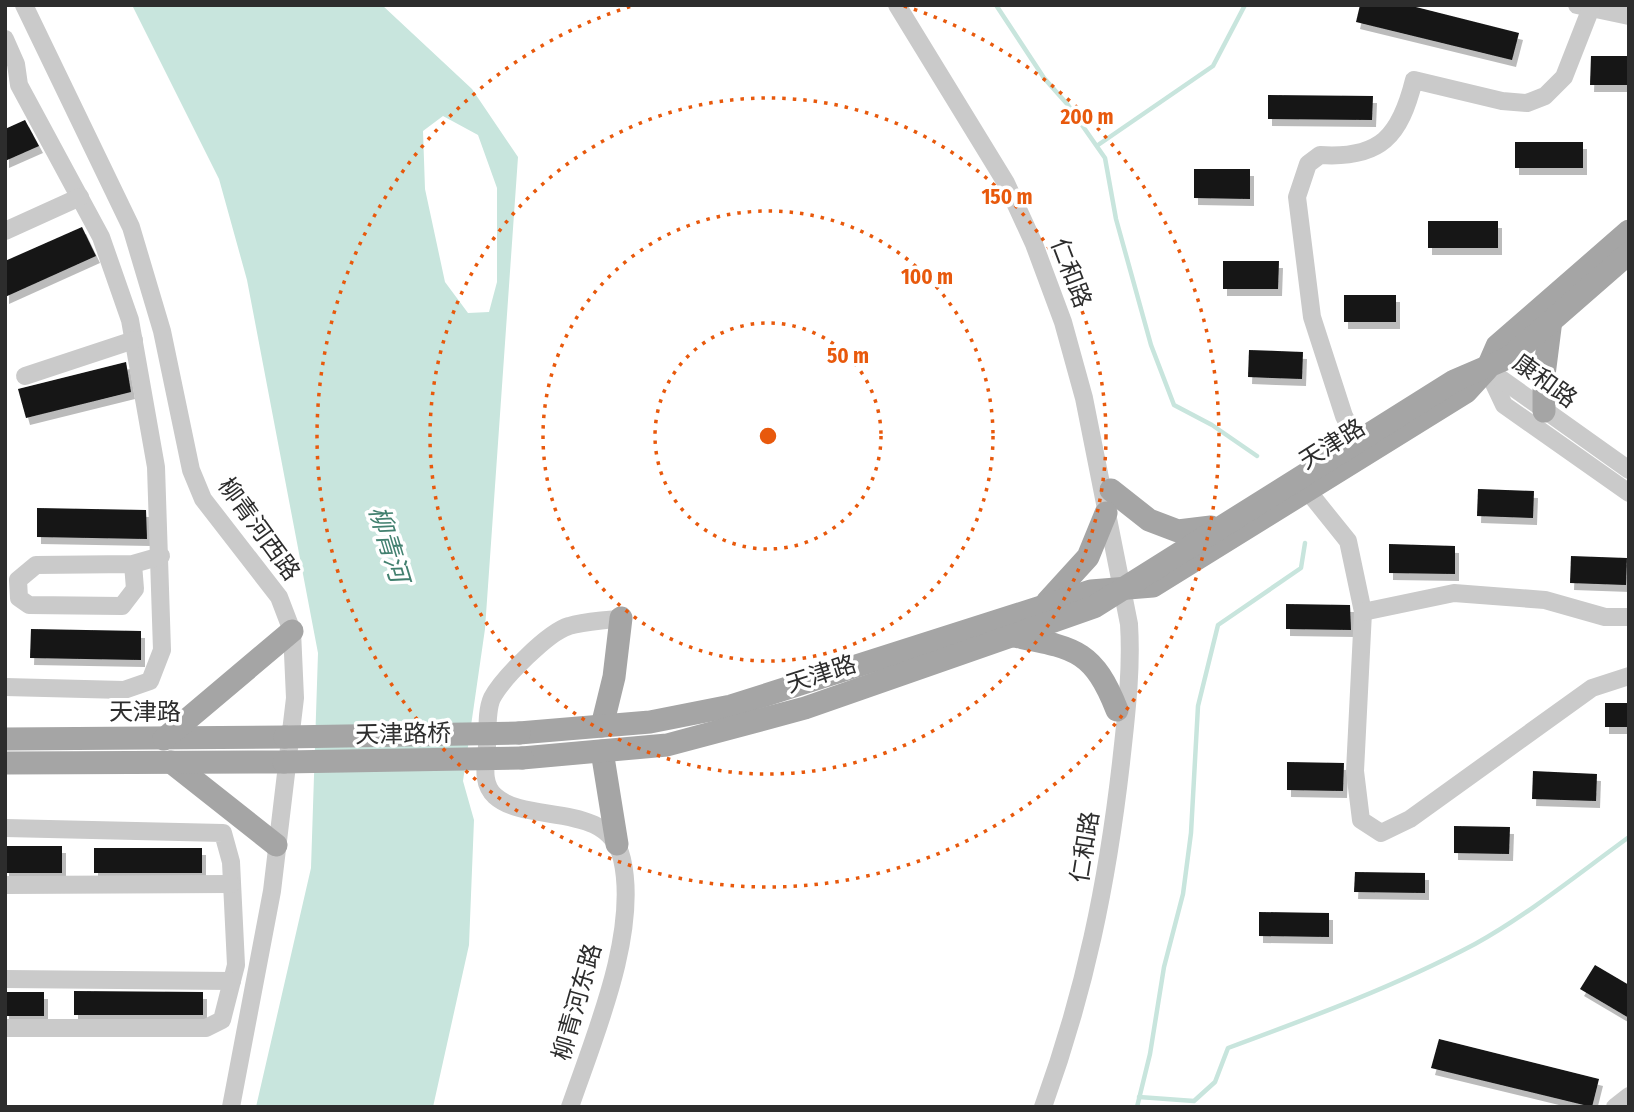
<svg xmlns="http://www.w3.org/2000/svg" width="1634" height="1112" viewBox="0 0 1634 1112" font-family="'Fira Sans Condensed','Noto Sans SC',sans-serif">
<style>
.water{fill:#c8e5dd;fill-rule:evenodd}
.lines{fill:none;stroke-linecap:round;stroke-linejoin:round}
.stream{stroke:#c8e5dd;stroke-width:4.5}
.building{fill:#141414;filter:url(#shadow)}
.minor{stroke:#cacaca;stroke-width:18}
.major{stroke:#a5a5a5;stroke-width:23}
.major-bridge{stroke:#a5a5a5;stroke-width:23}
.ring{fill:none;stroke:#e8590c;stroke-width:3.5;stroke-dasharray:3.5 7}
.labels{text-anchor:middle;stroke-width:7;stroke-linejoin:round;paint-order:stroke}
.street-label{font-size:24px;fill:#2d2d2d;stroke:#fff}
.water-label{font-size:26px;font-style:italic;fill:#42806f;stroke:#fff}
.centre{fill:#e8590c;stroke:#fff;stroke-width:3.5}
.ring-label{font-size:21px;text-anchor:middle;font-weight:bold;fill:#e8590c;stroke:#fff;stroke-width:7;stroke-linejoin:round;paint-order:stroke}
</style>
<defs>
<filter id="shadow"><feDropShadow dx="4" dy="7" stdDeviation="0" flood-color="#0004"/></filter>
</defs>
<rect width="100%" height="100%" fill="#fff"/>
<!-- water -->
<path class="water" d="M132,5h250l90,84 46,68 -33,472 -22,152 11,39 -5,125 -36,162h-177l55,-239 7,-215 -71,-373 -28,-101zM443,116l35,19 19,53v94l-8,30 -21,1 -23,-31 -20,-93 -2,-58z"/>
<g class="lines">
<!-- stream -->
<g class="stream">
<path d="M996,5l48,73 24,27 37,53 11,61 35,126 23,60 38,20 45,31"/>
<path d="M1098,145l115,-79 32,-61"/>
<path d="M1139,1097l55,4 21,-19 13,-34c84,-31 168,-62 247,-104 54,-30 103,-70 154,-107"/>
<path d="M1137,1107l13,-53 14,-87 19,-73 8,-61 7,-127 20,-81 83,-57 4,-25"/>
</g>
</g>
<!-- building -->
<g class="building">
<path d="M1360,5h48l111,28 -7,27 -156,-38z"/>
<path d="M1591,56h38v29h-39z"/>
<path d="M1268,95l105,1 -1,24 -104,-1z"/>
<path d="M25,120l14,26 -34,15v-32z"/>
<rect x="1515" y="142" width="68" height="26"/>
<path d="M1194,169h56v30l-56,-1z"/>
<rect x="1428" y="221" width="70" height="27"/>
<path d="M82,227l14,29 -91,41v-36z"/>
<path d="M1223,261h56l-1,28h-55z"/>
<rect x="1344" y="295" width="52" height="27"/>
<path d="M1249,350l54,2 -1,27 -54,-2z"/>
<path d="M126,362l5,30 -105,26 -8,-29z"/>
<path d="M1478,489l56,2 -1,27 -56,-2z"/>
<path d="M37,508l109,2 1,29 -110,-2z"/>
<path d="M1389,544l66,2v28l-66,-1z"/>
<path d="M1571,556l56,2 -1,27 -56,-2z"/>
<path d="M1286,604l64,1 1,25 -65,-1z"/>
<path d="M31,629l110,2v29l-111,-2z"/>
<rect x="1605" y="703" width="24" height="24"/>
<path d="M1287,762l57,1 -1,28 -56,-1z"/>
<path d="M1533,771l64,3 -1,27 -64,-2z"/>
<path d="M1454,826l56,1 -1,27 -55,-1z"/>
<rect x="5" y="846" width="57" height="27"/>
<rect x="94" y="848" width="108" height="25"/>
<path d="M1355,872l70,1v20l-71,-1z"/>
<path d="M1259,912l70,1v24l-70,-1z"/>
<path d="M1595,965l34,20v33l-49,-29z"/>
<path d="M74,991l129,1v23h-129z"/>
<rect x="5" y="992" width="39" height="24"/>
<path d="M1439,1039l160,40 -7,28 -161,-39z"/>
</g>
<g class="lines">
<!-- minor -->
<g class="minor">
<path d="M24,5l107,222 31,104 29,139 12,29 76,98 13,34 3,67 -23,193 -41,216"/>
<path d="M897,5l109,178 28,61 29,78 21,76 45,226c3,47 -3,93 -8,139 -14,122 -36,228 -78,344"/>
<path d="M1577,5l52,11"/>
<path d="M5,39l11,25 3,21 82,152 29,83 26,147 6,183 -12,31 -26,9 -119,-3"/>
<path d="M5,231l75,-34"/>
<path d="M1487,369l17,36 125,88"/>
<path d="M1490,371l139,99"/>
<path d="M25,376l109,-36"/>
<path d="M1357,441l-13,-25 -32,-99 -15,-120 11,-33 12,-9c61,4 80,-19 94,-75l88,21 25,2 18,-7 19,-19 27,-69"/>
<path d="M1307,490l41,51 15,71 -8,159 6,49 20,13 29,-14 182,-131 37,-12"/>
<path d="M133,564l2,25 -13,17 -93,-1 -10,-7 -1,-18 18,-15 97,-1 28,-8"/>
<path d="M1363,612l91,-19 91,7 60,17h24"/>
<path d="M5,828l218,5 8,29 5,103 -14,55 -16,8h-201"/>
<path d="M5,885l226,-1"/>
<path d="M5,979l227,2"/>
<path d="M570,1107c24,-70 69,-174 52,-248 -14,-59 -95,-34 -127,-63 -14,-13 -9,-32 -8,-50 1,-14 -1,-35 5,-48 10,-19 56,-66 77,-72 16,-5 35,-5 52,-8"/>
<path d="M1615,1107l14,-11"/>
</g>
<!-- major -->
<g class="major">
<path d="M1544,411v-36l7,-55"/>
<path d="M1111,490l38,30 29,11 33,-4"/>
<path d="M1047,602l41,-45 18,-44"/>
<path d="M1014,636c60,12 79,13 103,74"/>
<path d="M602,726l12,-49 7,-59"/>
<path d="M519,733l131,-11 81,-16 360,-115 62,-5 313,-194 21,-23 10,-23 132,-115"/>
<path d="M5,739l280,-2"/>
<path d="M164,739l128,-108"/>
<path d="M602,751l15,93"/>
<path d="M522,758l145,-13 138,-37 289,-101 360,-226 56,-24 119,-104"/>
<path d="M171,762l105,83"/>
<path d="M5,763l279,-1"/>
</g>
<!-- major-bridge -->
<g class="major-bridge">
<path d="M285,737l234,-4"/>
<path d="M284,762l238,-4"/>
</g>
</g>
<!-- distance rings -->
<g class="ring">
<circle cx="768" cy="436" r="113"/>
<circle cx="768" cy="436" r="225"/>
<circle cx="768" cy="436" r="338"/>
<path d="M904 6A451 451 0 1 1 632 6"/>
</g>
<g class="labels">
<!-- street labels -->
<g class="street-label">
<text transform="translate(1071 273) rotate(69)" y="8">仁和路</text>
<text transform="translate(1545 381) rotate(36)" y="8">康和路</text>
<text transform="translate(1332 444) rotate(-32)" y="8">天津路</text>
<text transform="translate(259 529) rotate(54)" y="8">柳青河西路</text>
<text transform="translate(821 674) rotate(-18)" y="8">天津路</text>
<text x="145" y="720">天津路</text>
<text transform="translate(403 734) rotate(-1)" y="8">天津路桥</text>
<text transform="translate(1085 847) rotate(-81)" y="8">仁和路</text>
<text transform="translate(577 1002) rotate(-74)" y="8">柳青河东路</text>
</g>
<!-- water labels -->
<g class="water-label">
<text transform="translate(389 544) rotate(73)" y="9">柳青河</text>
</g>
</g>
<circle cx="768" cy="436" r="10" class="centre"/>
<g class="ring-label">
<text x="1087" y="124">200 m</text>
<text x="1007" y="204">150 m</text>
<text x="927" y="284">100 m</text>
<text x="848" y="363">50 m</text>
</g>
<!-- border -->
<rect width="1634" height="1112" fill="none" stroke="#2d2d2d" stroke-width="14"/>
</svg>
